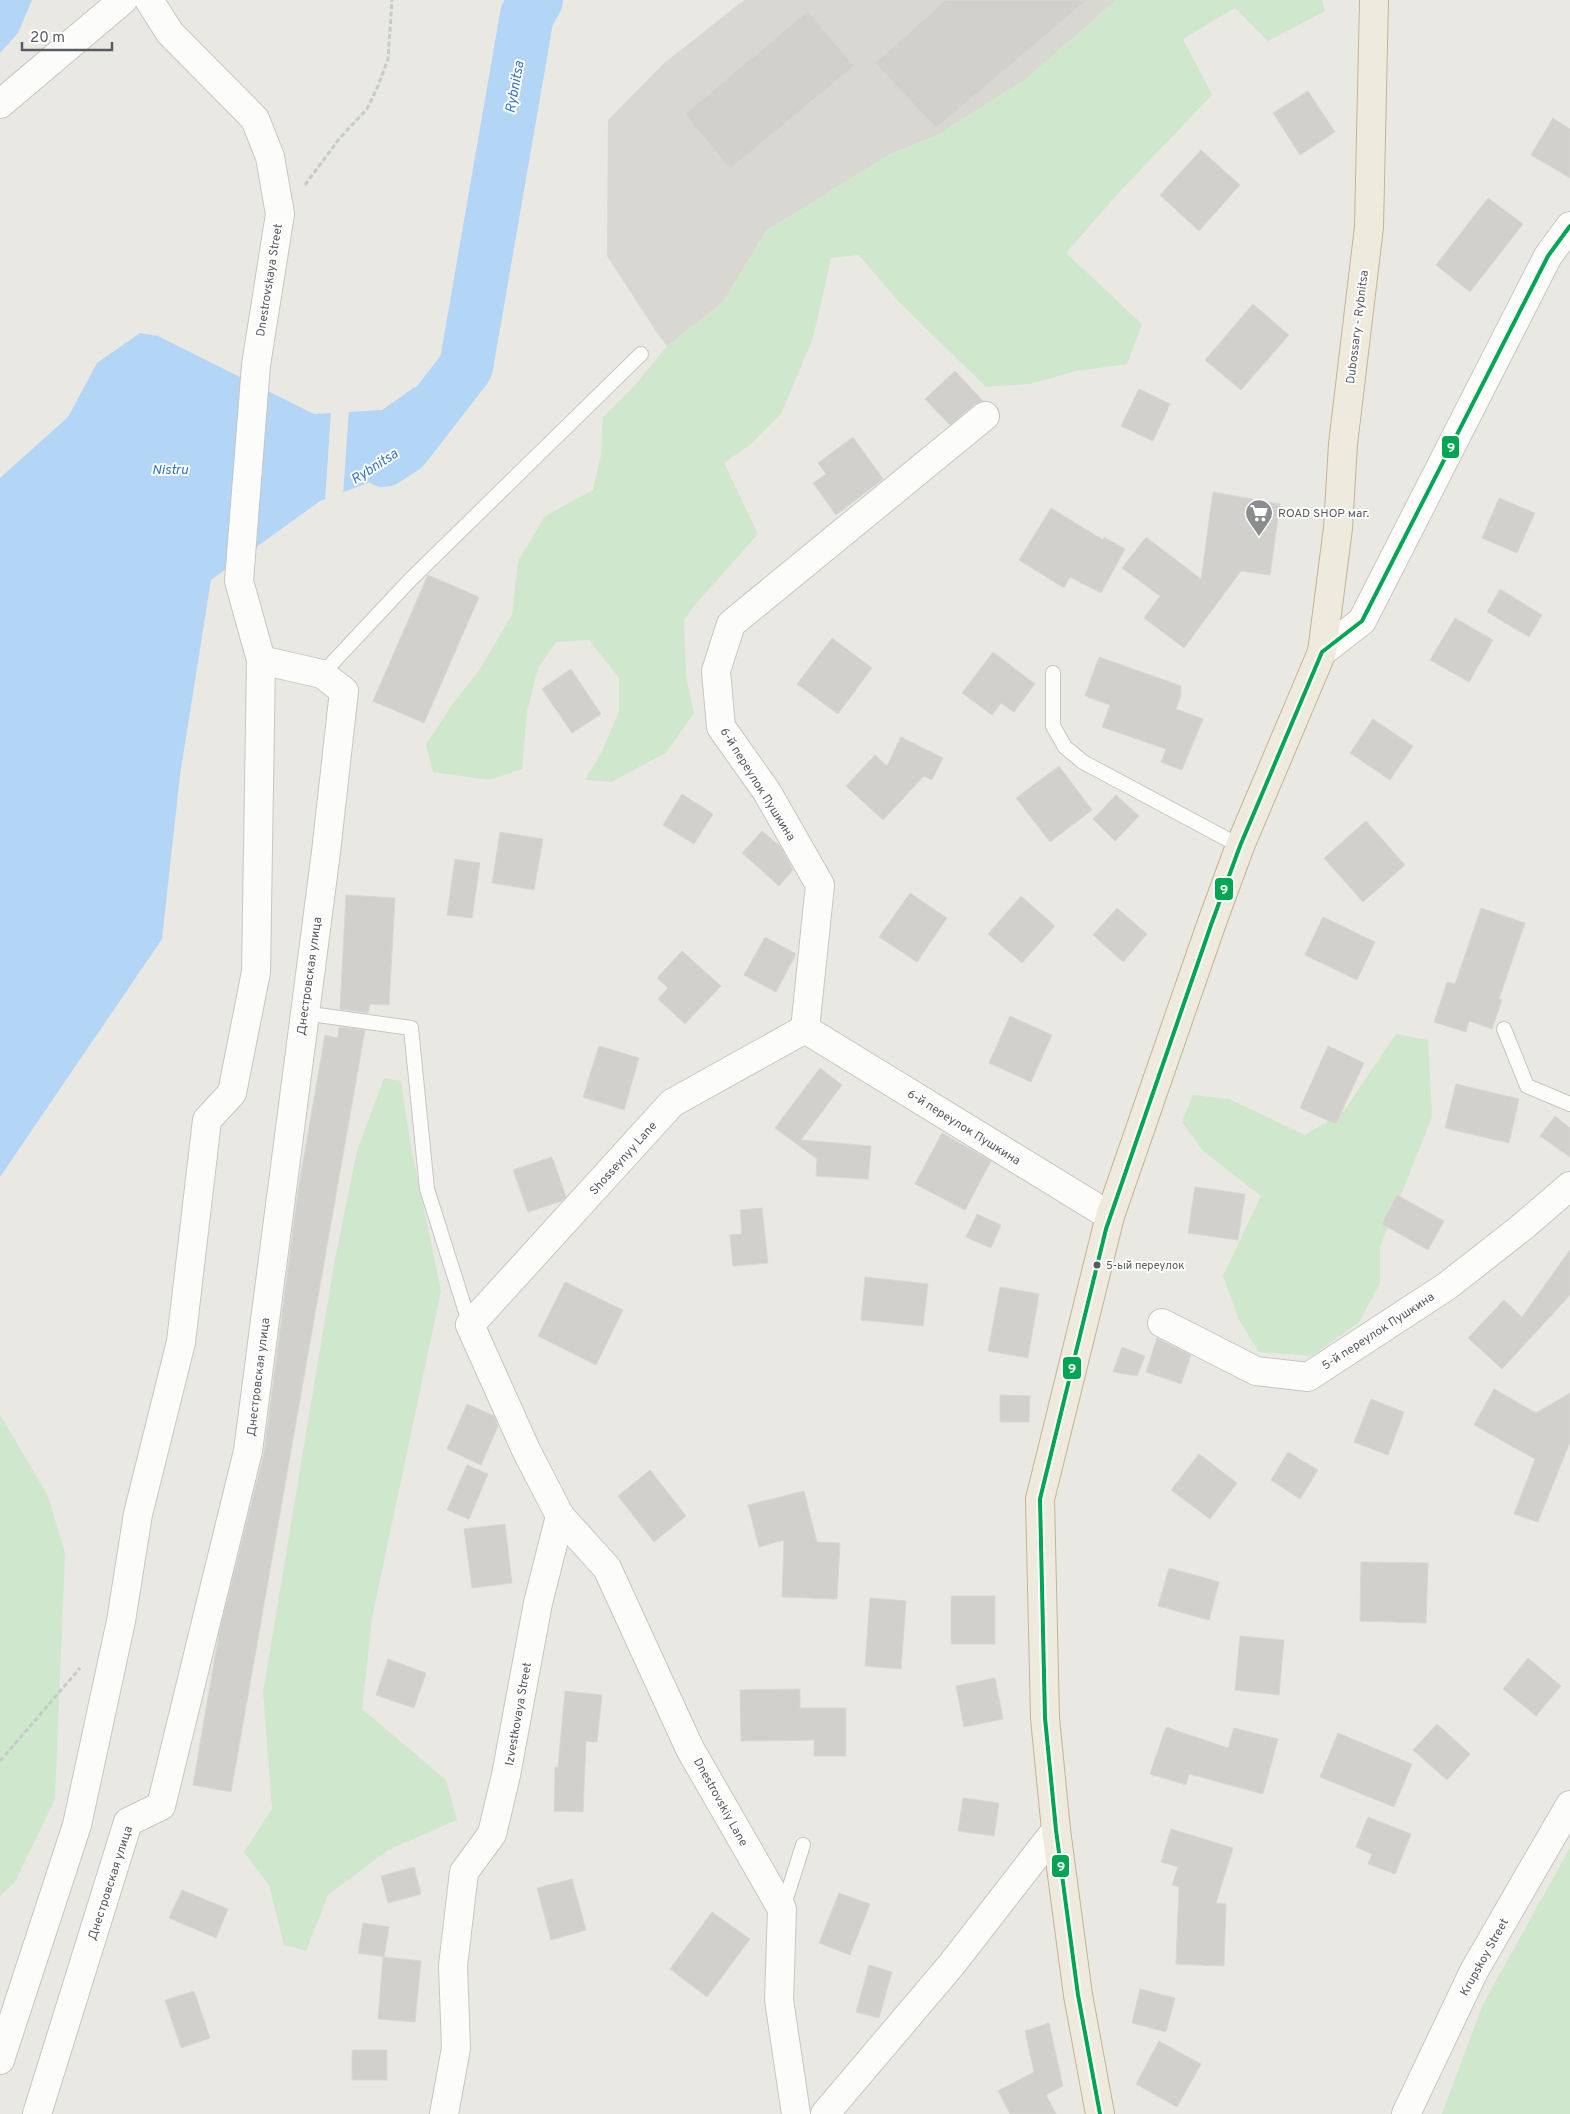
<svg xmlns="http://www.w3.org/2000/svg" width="1570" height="2114" viewBox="0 0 1570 2114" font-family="Overpass,sans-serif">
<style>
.industrial{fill:#d9d7d1}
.green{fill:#cee7cd}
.water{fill:#b3d5f6}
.pier{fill:#eae8e2}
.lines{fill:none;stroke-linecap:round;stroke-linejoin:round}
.river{stroke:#b3d5f6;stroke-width:54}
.building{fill:#d1d0cc;stroke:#d9d7d1}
.lane-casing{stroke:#c6c6c4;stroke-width:16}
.street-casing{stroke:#c6c6c4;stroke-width:30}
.secondary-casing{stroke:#c6c7c6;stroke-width:30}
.highway-casing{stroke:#c1b590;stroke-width:30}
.path{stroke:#c5ccc8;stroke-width:3;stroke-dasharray:5 2.5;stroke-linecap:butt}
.lane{stroke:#fcfcfb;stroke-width:14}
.street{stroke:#fcfcfb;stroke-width:28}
.secondary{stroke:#fcfcfb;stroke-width:28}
.highway{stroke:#eeebde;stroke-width:28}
.bus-1-casing{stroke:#fff;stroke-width:8}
.bus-1{stroke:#00a651;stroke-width:4}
.bus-dot{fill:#585b61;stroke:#fff;stroke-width:2}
.labels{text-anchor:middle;stroke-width:4;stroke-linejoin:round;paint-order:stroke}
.bus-label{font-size:11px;fill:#585b61;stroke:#fff;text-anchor:start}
.street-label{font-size:12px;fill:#585b61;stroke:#fff}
.poi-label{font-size:12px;fill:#585b61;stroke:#fff;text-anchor:start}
.water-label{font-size:14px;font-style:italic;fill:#3774ca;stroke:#fff}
.line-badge{stroke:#fff;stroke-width:2}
.badge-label{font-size:14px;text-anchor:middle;font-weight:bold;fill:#fff}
</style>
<rect width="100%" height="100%" fill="#eae8e2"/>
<!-- industrial -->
<path class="industrial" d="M744,0h372l-90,79 -87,55 -50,21 -123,76 -43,71 -56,44 -10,-13 -50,-77 1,-136 55,-56z"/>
<!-- green -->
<g class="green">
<path d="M1116,0h206l3,11 -57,30 -33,-33 -52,31 29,56 -90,94 -56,64 76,71 -15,40 -51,7 -46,13 -44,3 -87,-85 -40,-47 -28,3 -18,80 -32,76 -30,30 -27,19 34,71 -64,72 -10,14 2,56 8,37 -28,40 -55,29 -26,-2 16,-27 18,-41v-34l-30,-38 -33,2 -18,26 -11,44 -5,57 -33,11 -56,-8 -7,-27 23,-36 31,-40 32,-54 6,-54 27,-45 48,-26 8,-35 2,-38 33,-33 31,-38 56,-44 43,-71 123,-76 50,-21 87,-55z"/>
<path d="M1396,1034l32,6 4,77 -52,130v36l-21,39 -47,34 -53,-4 -20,-32 -16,-44 38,-80 -58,-45 -21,-29 11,-27 36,4 76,36 39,-24z"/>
<path d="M384,1078l17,3 9,61 31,149 -69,327 -10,91 84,71 11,40 -69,30 -60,45 -22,56 -22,-6 -15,-60 -25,-33 28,-43 -9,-117 72,-433 22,-108z"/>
<path d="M0,1415l48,81 17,57 -10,246 -40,83 -15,14z"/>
<path d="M1570,1848v266h-128l41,-110z"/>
</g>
<!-- water -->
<g class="water">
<path d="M0,0h32l-14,33 -18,20z"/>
<path d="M140,333l18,3 156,78 68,-4 33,-23 35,39 -56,47 -74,28 -109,79 -31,195 -18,164 -162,238v-699l68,-61 29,-54z"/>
</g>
<!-- pier -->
<path class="pier" d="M349,409l-6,86 -18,7 6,-92z"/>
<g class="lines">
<!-- river -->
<path class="river" d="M384,460l20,-13 62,-80 61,-352 9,-15"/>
</g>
<!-- building -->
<g class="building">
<path d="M946,0h141l-151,128 -61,-65z"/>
<path d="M808,11l46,55 -124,103 -45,-55z"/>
<path d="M1308,91l27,41 -35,23 -27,-42z"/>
<path d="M1553,118l17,11v49l-39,-23z"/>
<path d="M1201,150l39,35 -41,46 -39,-36z"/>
<path d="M1488,198l35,26 -53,68 -34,-27z"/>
<path d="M1253,304l36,31 -48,55 -36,-30z"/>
<path d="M955,371l28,30 -8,3 -25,21 -25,-26z"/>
<path d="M1139,389l31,15 -17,37 -32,-15z"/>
<path d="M853,437l30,42 -47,36 -23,-32 13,-9 -8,-11z"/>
<path d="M1213,492l67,12 -10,71 -29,-4 -57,77 -40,-30 16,-22 -38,-28 24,-31 55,42z"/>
<path d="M1499,498l36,15 -18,40 -35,-15z"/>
<path d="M1051,508l52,32 1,-3 21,12 -24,44 -31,-16 -6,11 -45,-28z"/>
<path d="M428,575l51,22 -55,126 -51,-22z"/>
<path d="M1500,589l42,26 -13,22 -42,-25z"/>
<path d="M1455,618l38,22 -24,42 -39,-22z"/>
<path d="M832,638l40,30 -34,46 -41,-30z"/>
<path d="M993,652l42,32 -21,28 -13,-9 -9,12 -30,-22z"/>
<path d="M1099,657l82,29v9l-5,14 27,10 -21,51 -21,-8 5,-13 -64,-22 8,-22 -25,-9z"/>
<path d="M571,669l30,45 -29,19 -30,-44z"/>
<path d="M1373,719l40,27 -23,34 -40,-27z"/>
<path d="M901,737l42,21 -11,22 -8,-4 -41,44 -37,-34 29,-31 12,11z"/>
<path d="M1059,766l33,44 -42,32 -34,-44z"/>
<path d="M682,794l31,20 -19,30 -31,-19z"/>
<path d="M1116,795l23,21 -24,25 -22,-22z"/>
<path d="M1366,821l39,44 -42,37 -39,-44z"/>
<path d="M762,831l18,15 13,24 -14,16 -37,-33z"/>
<path d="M500,832l43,7 -9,51 -42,-7z"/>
<path d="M455,859l25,4 -8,55 -25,-3z"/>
<path d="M910,893l37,25 -30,44 -38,-25z"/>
<path d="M346,895l49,3 -6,107 -19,-1 -2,9 -28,-4z"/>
<path d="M1021,896l34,30 -33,37 -34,-29z"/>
<path d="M1117,908l30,26 -24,28 -30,-27z"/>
<path d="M1481,908l44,15 -26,76 3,1 -10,29 -23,-8 -3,11 -32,-10 13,-40 8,2z"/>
<path d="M1323,917l52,25 -18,38 -52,-25z"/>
<path d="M765,937l31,17 -20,38 -32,-17z"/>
<path d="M682,951l39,35 -36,38 -27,-25 10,-11 -11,-10z"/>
<path d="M1010,1016l42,19 -21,47 -42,-19z"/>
<path d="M339,1027l26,3 -134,762 -38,-7 26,-152 45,-180 34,-262 27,-156 13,3z"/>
<path d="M599,1046l40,12 -15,52 -41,-13z"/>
<path d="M1328,1046l36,17 -28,61 -36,-16z"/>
<path d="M820,1068l22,17 -41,55 70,6 -3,33 -52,-3 1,-17 -42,-31z"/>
<path d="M1456,1084l63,15 -10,44 -64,-15z"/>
<path d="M1555,1116l15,12v29l-30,-21z"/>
<path d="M942,1133l49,28 -26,49 -50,-26z"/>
<path d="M552,1157l14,40 -4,4 -34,11 -15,-42z"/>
<path d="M1195,1187l50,7 -7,46 -50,-7z"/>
<path d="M1397,1195l47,26 -16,29 -46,-26z"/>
<path d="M762,1208l6,55 -35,3 -3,-31 12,-1 -2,-24z"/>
<path d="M977,1214l24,11 -10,23 -25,-11z"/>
<path d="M1570,1250v45l-68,74 -34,-31 36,-38 18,17z"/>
<path d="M865,1277l63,7 -5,42 -62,-6z"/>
<path d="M565,1282l58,28 -27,55 -58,-29z"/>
<path d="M1000,1287l39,7 -11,64 -40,-7z"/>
<path d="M1157,1338l34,17 -10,29 -35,-12z"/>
<path d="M1122,1347l23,9 -8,20 -24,-4z"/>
<path d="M1494,1389l42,24 34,-20v49l-32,80 -24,-8 21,-55 -61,-34z"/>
<path d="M1000,1395l30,1 -1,26h-29z"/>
<path d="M1371,1399l33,13 -16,43 -34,-13z"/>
<path d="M467,1404l27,12 4,10 -17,39 -34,-16z"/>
<path d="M1288,1452l30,18 -18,29 -29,-19z"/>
<path d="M1199,1454l38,29 -27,36 -39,-29z"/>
<path d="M467,1465l21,9 -19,45 -22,-9z"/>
<path d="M650,1470l36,46 -32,26 -36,-46z"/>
<path d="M804,1491l13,51 23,1 -3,56 -55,-2 2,-57 -25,7 -11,-42z"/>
<path d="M505,1524l7,59 -40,5 -8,-59z"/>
<path d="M1361,1562l67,1 -2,60 -66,-2z"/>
<path d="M1169,1568l50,14 -10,38 -51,-14z"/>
<rect x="951" y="1596" width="44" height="48"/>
<path d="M870,1598l36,3 -5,68 -36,-3z"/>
<path d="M1240,1636l44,4 -5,55 -44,-5z"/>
<path d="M1528,1658l33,28 -25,30 -33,-27z"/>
<path d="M388,1659l38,14 -12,35 -38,-13z"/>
<path d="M995,1678l8,41 -39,8 -8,-41z"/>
<path d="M800,1689v19h46v48h-32v-16l-73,1 -1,-51z"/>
<path d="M565,1691l37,4 -5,47 -11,-1 -3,71 -29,-1 1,-44h3z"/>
<path d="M1437,1724l33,30 -23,26 -34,-30z"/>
<path d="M1166,1727l62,21 6,-20 44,11 -15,55 -74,-20 -3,11 -36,-11z"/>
<path d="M1338,1733l74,31 -18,43 -74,-30z"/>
<path d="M963,1798l36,5 -5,33 -36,-5z"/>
<path d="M1368,1817l43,17 -16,40 -27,-10 4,-10 -16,-7z"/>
<path d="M1171,1829l62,19 -17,55 10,1 -2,62 -48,-2 3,-77 -7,-2 6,-18 -17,-5z"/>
<path d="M414,1867l7,27 -33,9 -7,-27z"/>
<path d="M572,1879l14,51 -35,10 -14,-52z"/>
<path d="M182,1890l46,19 -12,29 -47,-20z"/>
<path d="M839,1893l31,11 -20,51 -31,-12z"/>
<path d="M712,1912l38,27 -43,58 -37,-28z"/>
<path d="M363,1923l26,4 -5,30 -26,-4z"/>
<path d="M383,1957l38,4 -6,61 -37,-3z"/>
<path d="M869,1965l23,7 -13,46 -23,-6z"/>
<path d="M1140,1989l35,9 -9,34 -34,-9z"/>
<path d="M194,1991l16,47 -29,10 -16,-48z"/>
<path d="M1049,2023l14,63 -17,9 10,19h-46l-12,-23 36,-19 -9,-41z"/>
<path d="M1159,2041l42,23 -24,43 -41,-23z"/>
<rect x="352" y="2050" width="35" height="30"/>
</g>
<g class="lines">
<!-- lane casing -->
<g class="lane-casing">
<g id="lane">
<path d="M1053,673v53l12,21 18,15 157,84"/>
<path d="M322,674l88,-94 231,-226"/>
<path d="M304,1013l107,15 16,161 43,136"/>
<path d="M1504,1029l23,57 43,18"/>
<path d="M783,1908l20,-63"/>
</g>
</g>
<!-- street casing -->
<g class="street-casing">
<g id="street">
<path d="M0,104l123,-104"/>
<path d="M985,416l-254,208 -15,47 5,56 46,65 53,93 -15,144 305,187"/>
<path d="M1162,1323l94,48 52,6 139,-91 74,-58 49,-42"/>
<path d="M560,1516l47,52 83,181 92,160 -3,91 17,114"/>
<path d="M0,2060l77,-235 44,-204 17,-107 43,-172 26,-222 25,-27 24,-121 5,-312 -22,-79 17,-216 24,-151 -10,-57 -15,-38 -85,-86 -21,-33"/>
<path d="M37,2114l91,-292 33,-16 87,-355 78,-599 18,-161 -22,-17 -61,-14"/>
<path d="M444,2114l12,-66 -3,-82 11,-94 28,-38 14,-59 32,-172 22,-87 -34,-66 -56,-125 202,-222 133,-74"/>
<path d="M825,2114l127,-150 104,-134"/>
</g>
</g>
<!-- secondary casing -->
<g class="secondary-casing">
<g id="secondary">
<path d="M1322,652l40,-31 186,-365 22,-30"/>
<path d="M1406,2114l68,-143 96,-166"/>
</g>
</g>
<!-- highway casing -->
<g class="highway-casing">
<path id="highway" d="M1100,2114l-22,-119 -22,-165 -11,-112 -5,-219 70,-283 101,-291 29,-79 82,-194 16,-124 5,-84 26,-217 5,-227"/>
</g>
<!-- path -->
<g class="path">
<path d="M305,185l34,-46 28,-30 11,-23 10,-27 4,-59"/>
<path d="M0,1761l80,-93"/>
</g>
<!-- lane -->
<use href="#lane" class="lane"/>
<!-- street -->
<use href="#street" class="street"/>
<!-- secondary -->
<use href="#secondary" class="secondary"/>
<!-- highway -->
<use href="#highway" class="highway"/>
<!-- bus-1 casing -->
<g class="bus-1-casing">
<path id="bus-1" d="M1100,2114l-22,-119 -22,-165 -11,-112 -5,-219 66,-270 105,-304 29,-79 82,-194 40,-31 186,-365 22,-30"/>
</g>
<!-- bus-1 -->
<use href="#bus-1" class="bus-1"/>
</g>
<!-- icons -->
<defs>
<g id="supermarket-pin" transform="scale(1.4375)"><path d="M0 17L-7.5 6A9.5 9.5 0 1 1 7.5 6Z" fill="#8b8c8e" stroke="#fff"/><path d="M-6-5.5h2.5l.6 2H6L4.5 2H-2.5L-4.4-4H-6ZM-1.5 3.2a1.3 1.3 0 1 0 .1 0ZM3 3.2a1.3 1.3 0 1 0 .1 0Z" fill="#fff"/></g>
</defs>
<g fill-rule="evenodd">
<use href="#supermarket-pin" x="1259" y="513"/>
</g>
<!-- markers -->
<circle class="bus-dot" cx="1097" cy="1265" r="4.5"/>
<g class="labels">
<!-- bus labels -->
<g class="bus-label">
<text x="1106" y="1269">5-ый переулок</text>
</g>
<!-- street labels -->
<g class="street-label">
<text transform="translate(269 280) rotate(-81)" y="4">Dnestrovskaya Street</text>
<text transform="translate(1357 327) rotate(-83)" y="4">Dubossary - Rybnitsa</text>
<text transform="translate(758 784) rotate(58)" y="4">6-й переулок Пушкина</text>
<text transform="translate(309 976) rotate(-82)" y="4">Днестровская улица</text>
<text transform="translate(964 1127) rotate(32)" y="4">6-й переулок Пушкина</text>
<text transform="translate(623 1158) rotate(-48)" y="4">Shosseynyy Lane</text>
<text transform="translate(1378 1331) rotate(-33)" y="4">5-й переулок Пушкина</text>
<text transform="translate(258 1377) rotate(-83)" y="4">Днестровская улица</text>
<text transform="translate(518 1714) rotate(-80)" y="4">Izvestkovaya Street</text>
<text transform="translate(721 1802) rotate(61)" y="4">Dnestrovskiy Lane</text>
<text transform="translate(110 1883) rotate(-72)" y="4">Днестровская улица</text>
<text transform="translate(1484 1957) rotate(-61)" y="4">Krupskoy Street</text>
</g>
<!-- poi labels -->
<g class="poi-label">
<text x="1278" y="517">ROAD SHOP маг.</text>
</g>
<!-- water labels -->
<g class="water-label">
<text transform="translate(514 87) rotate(-80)" y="5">Rybnitsa</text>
<text transform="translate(374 466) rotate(-33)" y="5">Rybnitsa</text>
<text x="170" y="474">Nistru</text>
</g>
</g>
<g class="line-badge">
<rect x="1441" y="435" width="19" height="24" rx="5" fill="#00a651"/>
<rect x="1214" y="877" width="20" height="24" rx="5" fill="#00a651"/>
<rect x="1062" y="1356" width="20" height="24" rx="5" fill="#00a651"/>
<rect x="1051" y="1854" width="19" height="24" rx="5" fill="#00a651"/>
</g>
<g class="badge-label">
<text x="1451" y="452">9</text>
<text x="1224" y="894">9</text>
<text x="1072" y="1373">9</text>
<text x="1061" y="1871">9</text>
</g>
<!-- scale -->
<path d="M22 42v8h90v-8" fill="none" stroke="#585b61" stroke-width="2.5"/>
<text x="30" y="42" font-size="15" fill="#585b61" stroke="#ffffff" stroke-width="4" paint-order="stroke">20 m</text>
</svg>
